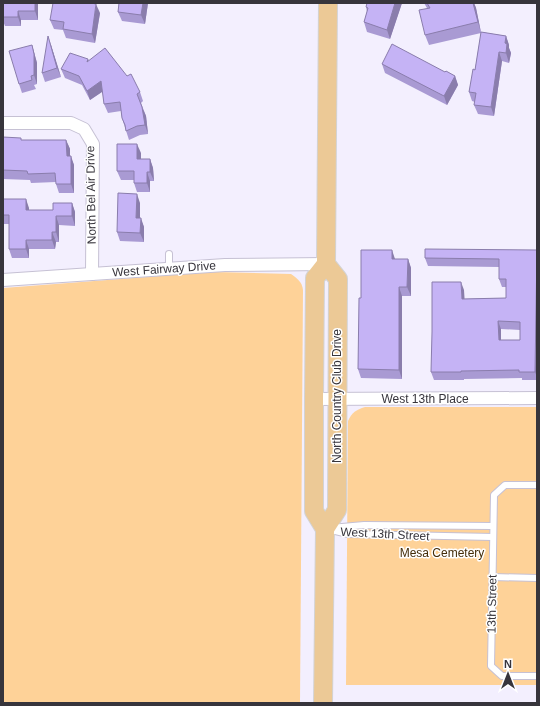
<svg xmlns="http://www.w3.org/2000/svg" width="540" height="706" viewBox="0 0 540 706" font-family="Arial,sans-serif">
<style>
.green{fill:#fed298}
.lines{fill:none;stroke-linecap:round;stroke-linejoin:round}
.lane-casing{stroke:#c6c1d4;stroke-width:8}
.street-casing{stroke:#c6c1d4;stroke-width:14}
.primary-casing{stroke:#d3d3d4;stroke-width:20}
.lane{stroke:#fff;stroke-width:6}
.street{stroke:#fff;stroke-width:12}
.primary{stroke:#ecc996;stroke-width:18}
.wall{fill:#a99ad3;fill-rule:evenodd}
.shaded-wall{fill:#8a7dac}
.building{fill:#c5b3f5;stroke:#8a7dac;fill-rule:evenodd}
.labels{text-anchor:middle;stroke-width:3;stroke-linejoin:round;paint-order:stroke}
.street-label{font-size:12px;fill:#37353c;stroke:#fff}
.park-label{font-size:12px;fill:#442d09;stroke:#fff}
</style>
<rect width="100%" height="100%" fill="#f3effe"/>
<!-- green -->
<g class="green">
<path d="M215,272l76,2c7,5 11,8 12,16l-3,413h-297v-415l183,-14z"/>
<path d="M365,407h172v278h-191l2,-264c4,-9 8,-11 17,-14z"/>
</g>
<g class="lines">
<!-- lane casing -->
<g class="lane-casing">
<g id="lane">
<path d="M169,268v-14"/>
<path d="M537,485h-32l-11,10 -3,171 11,10h35"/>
<path d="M331,528l33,-3 129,1"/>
<path d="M327,529l21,5 145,3"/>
<path d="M493,577l44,1"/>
</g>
</g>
<!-- street casing -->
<g class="street-casing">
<g id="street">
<path d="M3,123h68l13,6 9,15 -1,130"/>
<path d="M3,280l222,-15 101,-1"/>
<path d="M314,399l223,-1"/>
</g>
</g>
<!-- primary casing -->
<g class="primary-casing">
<g id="primary">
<path d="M325,529l12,-19 1,-231 -12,-15"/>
<path d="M323,703l2,-174 -11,-18v-112l1,-121 11,-14 2,-261"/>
</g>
</g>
<!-- lane -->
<use href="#lane" class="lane"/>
<!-- street -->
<use href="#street" class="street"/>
<!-- primary -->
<use href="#primary" class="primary"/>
</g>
<!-- wall -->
<g class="wall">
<path d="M3,3h35v17h-17v6h-16l-2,-5z"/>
<path d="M119,3h29l-3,21 -23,-3 -4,-9z"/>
<path d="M402,3l-12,36 -23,-7 -3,-10 3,-10 -1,-5z"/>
<path d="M424,3h50l2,5 5,24 25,4 3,9v3l2,5 -2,10 -7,-2 -8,55 -16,-2 -4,-9 1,-3 -3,-1 -3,-9 6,-22 6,-37 -52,12 -4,-10 2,-27z"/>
<path d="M100,13l-5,30 -29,-5 -3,-8 -9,-1 -4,-9z"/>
<path d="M32,45l5,18v21l-3,1 2,4 -14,4 -3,-9z"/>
<path d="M51,45l10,32 -16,5 -3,-9z"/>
<path d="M88,59l1,2 38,15 13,16 3,9 -2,2 5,13 2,18 -8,1 -11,5 -7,-22 -1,-7 -13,2 -4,-9 -1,-13 -13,9 -8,-15 -17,-7 -4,-9z"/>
<path d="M382,64l63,8 10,4 3,9 -11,20 -62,-32z"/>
<path d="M3,137l19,3h44l4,9v7l4,9v28h-15l-3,-9v-2l-25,1 -1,-3 -27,-1z"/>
<path d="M141,153v6h9l3,9 1,13h-4v11h-13l-3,-9v-3h-13l-4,-9z"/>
<path d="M3,199l26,9v2h24l19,-7 3,9v14l-16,-1v17h-3l-1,7h-26v9h-17l-3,-9v-25h-6z"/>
<path d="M140,203v15l4,9v15l-24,-1 -3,-9z"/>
<path d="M537,250v130h-15v-2l-58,1v1h-30l-3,-8 33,-82v9l42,-1v-11h-4l-3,-8v-12l-71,-1 -3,-8zM501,329l19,1v10h-19z"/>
<path d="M395,259h13l3,9v28h-9v83l-41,-1 -3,-9 3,-71z"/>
</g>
<!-- shaded-wall -->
<g class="shaded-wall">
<path d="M35,3h3v17l-3,-9z"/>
<path d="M143,3h5l-3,21 -4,-9z"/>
<path d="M395,3h7l-12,36 -3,-9z"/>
<path d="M473,3h1l2,5 5,25 -3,-11z"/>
<path d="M96,4l4,9 -5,30 -3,-9z"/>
<path d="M18,11l3,9v6l-3,-9z"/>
<path d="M48,36l3,9 10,32 -4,-9z"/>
<path d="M506,36l3,9v3l2,5 -2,10 -3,-10 -1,-10z"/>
<path d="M32,45l5,18v21l-3,-9z"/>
<path d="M499,52l3,9 -8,55 -3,-9z"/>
<path d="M455,76l3,9 -11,20 -3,-9z"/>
<path d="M101,81l4,9 -15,10 -3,-9z"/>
<path d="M142,107l4,9 2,18 -3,-9z"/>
<path d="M66,140l4,9v16l-3,-9z"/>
<path d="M137,144l4,9v15l-4,-9z"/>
<path d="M71,156l3,9v28l-3,-9z"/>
<path d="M150,159l3,9 1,13 -4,-9z"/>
<path d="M147,172l3,9v11l-3,-9z"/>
<path d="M137,194l3,9v24l-4,-9z"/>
<path d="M26,199l3,9v11l-3,-9z"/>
<path d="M72,203l3,9v14l-3,-10z"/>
<path d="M56,216l3,9v17l-3,-10z"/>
<path d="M141,218l3,9v15l-4,-9z"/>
<path d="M52,232l4,10 -1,7 -3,-9z"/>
<path d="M26,240l3,9v9l-3,-9z"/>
<path d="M392,250l3,9h-3z"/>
<path d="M408,259l3,9v28l-4,-9z"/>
<path d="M537,260v117l-2,-5z"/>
<path d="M461,282l3,8 1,17 -3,-8z"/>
<path d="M399,287l3,9v83l-3,-9z"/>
<path d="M498,321l3,8v19l-2,-8z"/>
</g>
<!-- building -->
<g class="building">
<path d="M3,3h32v8h-17v6h-15z"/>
<path d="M53,3h38l5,1 -4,30 -29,-5 1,-7 -14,-2z"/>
<path d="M119,3h24l-2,12 -23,-3z"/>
<path d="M367,3h28l-8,27 -23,-8 4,-14 -2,-1z"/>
<path d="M427,3h46l5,19 -53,13 -6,-25 11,-2z"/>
<path d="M481,32l25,4 -1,7 2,1 -1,9 -7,-1 -8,55 -17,-2 2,-12 -7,-1 4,-23 2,1z"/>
<path d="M48,36l9,32 -15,5z"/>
<path d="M392,44l53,28 1,-1 9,5 -11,20 -62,-32z"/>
<path d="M32,45l2,9v21l-3,1 1,4 -13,4 -10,-33z"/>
<path d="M105,48l22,28 4,-2 9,18 -3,2 5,13 3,18 -8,1 -11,5 -1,-6 -3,-7 -2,-16 -16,2 -3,-23 -14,10 -8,-15 -18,-7 9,-16 18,6 -1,3z"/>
<path d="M3,137l18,1v2h45l1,16h4v28h-15l-1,-11 -27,1 -1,-3 -24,-1z"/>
<path d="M117,144h20v15h13v13h-3v11h-13v-12h-17z"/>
<path d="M118,193l19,1 -1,24h5l-1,15 -23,-1z"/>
<path d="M3,199h23v11h27v-7h19v13h-16v16h-4v8h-26v9h-17v-34h-6z"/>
<path d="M425,249l112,1 -2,122h-16v-2l-58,1v1h-30l1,-40v-50h29l1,17 44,-1v-19h-7v-20l-74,-1zM498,321l22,1v18h-21z"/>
<path d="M361,250h31v9h16l-1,28h-8v83l-41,-1 1,-71h2z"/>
</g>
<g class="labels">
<!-- street labels -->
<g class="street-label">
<text transform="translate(91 195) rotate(-91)" y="4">North Bel Air Drive</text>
<text transform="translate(164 269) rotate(-4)" y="4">West Fairway Drive</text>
<text transform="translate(337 396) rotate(-90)" y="4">North Country Club Drive</text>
<text x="425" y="403">West 13th Place</text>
<text transform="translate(385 534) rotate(3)" y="4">West 13th Street</text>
<text transform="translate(492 604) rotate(-89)" y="4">13th Street</text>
</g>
<!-- park labels -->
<g class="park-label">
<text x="442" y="557">Mesa Cemetery</text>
</g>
</g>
<!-- border -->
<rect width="540" height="706" fill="none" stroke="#37353c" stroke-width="8"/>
<!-- north arrow -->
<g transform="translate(508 674)" stroke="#ffffff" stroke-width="3" paint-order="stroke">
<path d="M0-3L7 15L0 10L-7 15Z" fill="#37353c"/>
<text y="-6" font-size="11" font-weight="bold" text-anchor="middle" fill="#37353c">N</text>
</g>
</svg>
